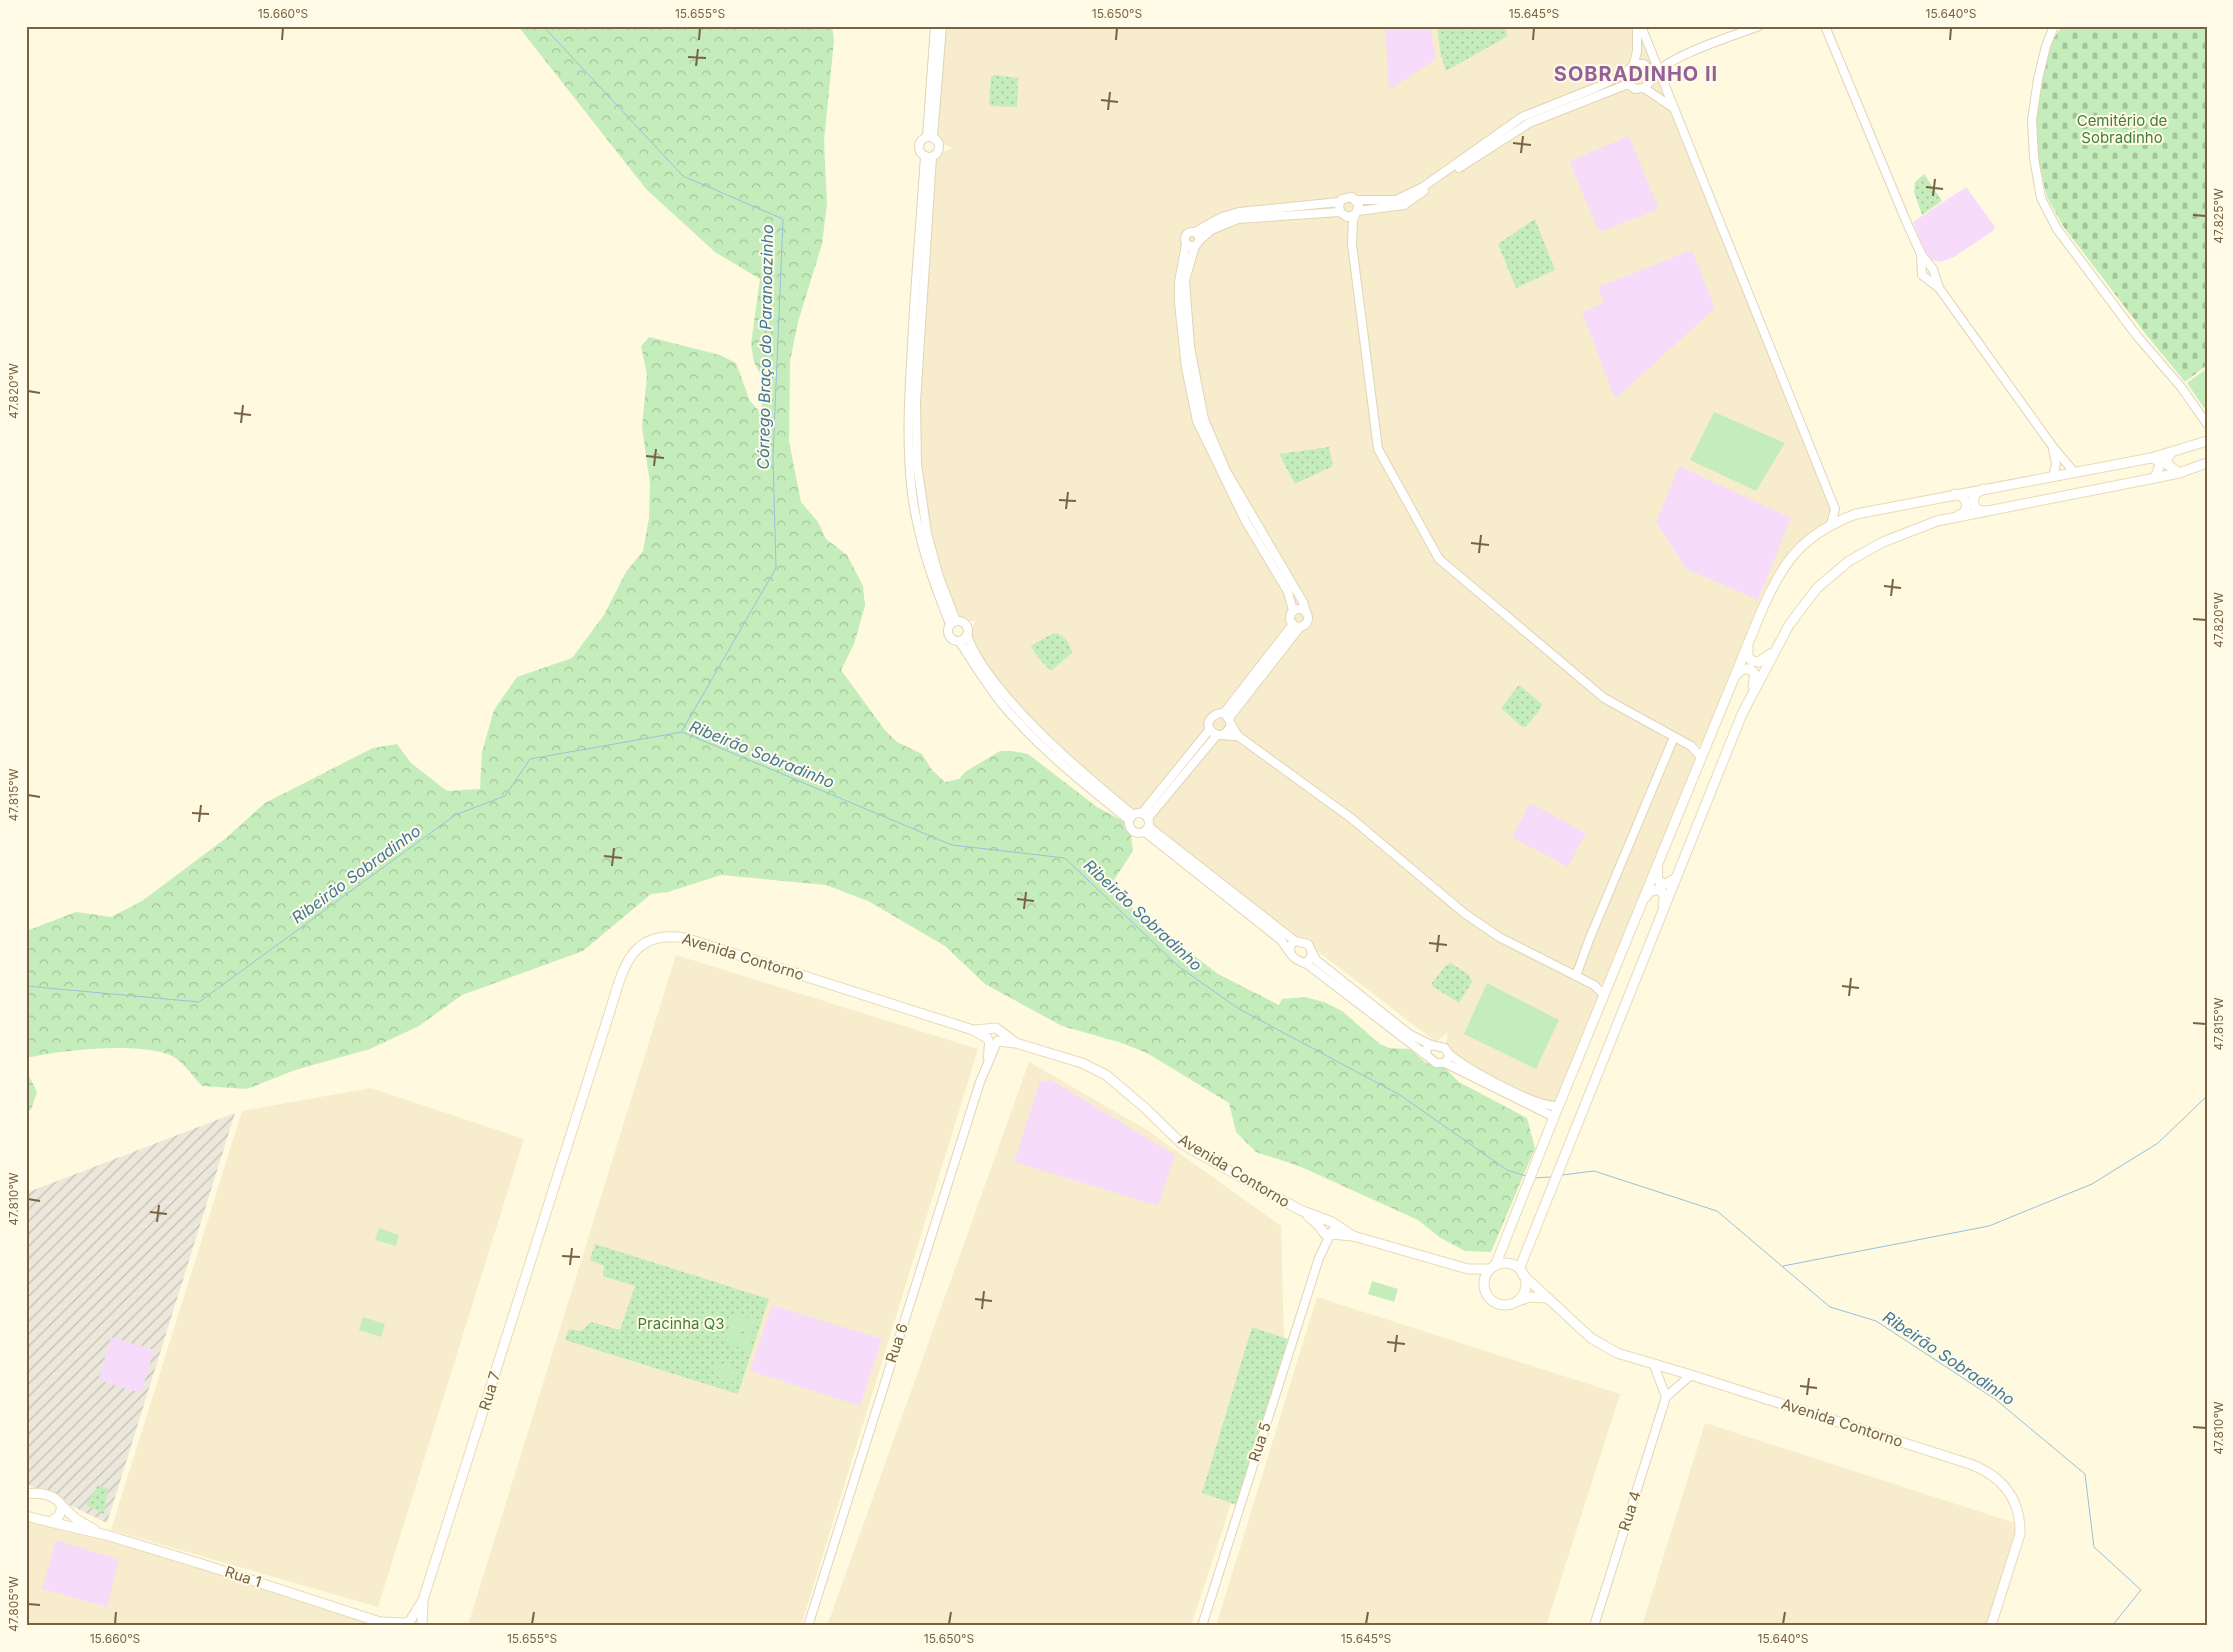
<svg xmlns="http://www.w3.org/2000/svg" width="2233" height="1652" viewBox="0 0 2233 1652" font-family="Inter,sans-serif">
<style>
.residential{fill:#f7edcc}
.industrial{fill:url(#industrial-furrows)}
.education{fill:#f6dcfa}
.grass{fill:url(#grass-dots)}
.forest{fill:url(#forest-crowns)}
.cemetery{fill:url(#cemetery-stones)}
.pitch{fill:#c5edbc}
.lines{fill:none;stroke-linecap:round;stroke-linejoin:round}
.stream{stroke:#97c2dc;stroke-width:1}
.tertiary-casing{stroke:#e1d4b7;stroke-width:10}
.secondary-casing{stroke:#e9dab7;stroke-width:11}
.tertiary{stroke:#fff;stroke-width:8}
.secondary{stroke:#fff;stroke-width:9}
.ticks{fill:none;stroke:#776244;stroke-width:2}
.labels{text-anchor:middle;stroke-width:4;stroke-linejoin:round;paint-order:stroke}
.park-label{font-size:15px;fill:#407e3b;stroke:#fffbe7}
.street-label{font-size:15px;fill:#776244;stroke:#fffbe7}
.water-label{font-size:16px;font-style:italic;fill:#40789c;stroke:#fffbe7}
.district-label{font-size:20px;font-weight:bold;letter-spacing:1px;fill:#945f9b;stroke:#fffbe7}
.neatline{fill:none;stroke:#776244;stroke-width:2}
.ticks-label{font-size:12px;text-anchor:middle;fill:#776244}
</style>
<defs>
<pattern id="industrial-furrows" width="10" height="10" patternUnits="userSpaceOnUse" patternTransform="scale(1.25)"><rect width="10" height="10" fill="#ece7db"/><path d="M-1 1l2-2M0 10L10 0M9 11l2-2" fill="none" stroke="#c4bfb3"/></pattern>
<pattern id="grass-dots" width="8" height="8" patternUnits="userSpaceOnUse" patternTransform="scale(1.25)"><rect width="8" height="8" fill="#c5edbc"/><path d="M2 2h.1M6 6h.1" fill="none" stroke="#a5c39a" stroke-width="1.8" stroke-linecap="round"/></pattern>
<pattern id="forest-crowns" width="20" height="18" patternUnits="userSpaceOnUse" patternTransform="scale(1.25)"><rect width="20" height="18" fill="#c5edbc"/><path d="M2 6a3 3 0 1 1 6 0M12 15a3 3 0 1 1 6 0" fill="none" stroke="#a5c39a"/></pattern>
<pattern id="cemetery-stones" width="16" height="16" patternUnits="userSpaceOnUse" patternTransform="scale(1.25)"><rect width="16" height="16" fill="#c5edbc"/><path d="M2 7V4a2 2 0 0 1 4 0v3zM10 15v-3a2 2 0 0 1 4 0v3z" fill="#a5c39a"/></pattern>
</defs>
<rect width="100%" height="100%" fill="#fef9df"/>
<!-- residential -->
<g class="residential">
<path d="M942,26h699l194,483 -4,16 -47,40 -76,176 -6,4 -10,1 9,11 -94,225 -12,3 7,6 -44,115h-9l-89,-43 -15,-15 3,-16 -12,10 -128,-98 -13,-3 -145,-117 -3,-8 -8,-4 -6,3 -40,-33 -103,-105 -22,-45 8,-11h-20l-24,-66 -17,-120 19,-279 19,-8 -15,-6 -3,-3z"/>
<path d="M676,955l302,94 -177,577 -333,-1z"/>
<path d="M1029,1062l118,68 134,96 3,116 -93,284h-364z"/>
<path d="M371,1088l153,51 -146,468 -267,-77 131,-419z"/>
<path d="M1317,1297l303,97 -74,232h-330z"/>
<path d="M1705,1423l313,101 -32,102h-344z"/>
<path d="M26,1519l80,18 279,89h-359z"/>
</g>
<!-- industrial -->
<path class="industrial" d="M235,1113l-128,410 -81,-39v-291z"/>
<!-- education -->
<g class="education">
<path d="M1385,26h45l6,33 -47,31z"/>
<path d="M1629,136l29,71 -1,3 -55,21 -4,-1 -28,-67 2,-3z"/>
<path d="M1966,187l29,40 -1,3 -40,27 -13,5 -9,-2 -7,-7 -12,-31z"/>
<path d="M1692,250l23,58 -100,91 -33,-87 22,-9 -6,-16z"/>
<path d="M1679,466l112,52 -33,82 -72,-31 -30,-47z"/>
<path d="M1530,803l56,30 -18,34 -56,-30z"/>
<path d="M1051,1080l124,75 -17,51 -144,-44 26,-80z"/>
<path d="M772,1305l110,34 -22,67 -110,-35z"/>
<path d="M111,1337l43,13 -13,43 -43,-13z"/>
<path d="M56,1540l63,20 -12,47 -65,-18z"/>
</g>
<!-- grass -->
<g class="grass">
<path d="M1437,26h51v2l16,-2 4,10 -62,35 -5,-15z"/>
<path d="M994,75l24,3 -1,29 -26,-1 -2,-2 2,-27z"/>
<path d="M1924,174l18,27 -20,14 -8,-23 1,-10z"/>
<path d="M1535,219l20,51 -39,18 -18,-44z"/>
<path d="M1329,447l4,19 -38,18 -16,-30z"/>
<path d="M1054,633c9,0 17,12 18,20l-21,18 -11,-11 -9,-13 1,-2z"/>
<path d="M1519,685l23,19 -1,4 -15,19h-4l-21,-19z"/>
<path d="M1451,963l18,12 3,7 -13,21 -27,-17v-3l14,-18z"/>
<path d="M595,1244l174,55 -31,95 -173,-54 4,-11 12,2 10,-9 29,8 15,-44 -32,-10 1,-10 -14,-6z"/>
<path d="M1252,1327l36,12 -51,166 -35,-12z"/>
<path d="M98,1485l10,4 -4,25 -18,-9z"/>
</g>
<!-- forest -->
<g class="forest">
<path d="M518,26h314l2,14 -10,101 3,63 -5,40 -24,78 -8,39 -1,80 12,61 17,20 8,17 21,16 16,31 2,20 -11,38 -13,26 43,59 13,13 25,12 10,16 13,12 14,-3 6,-7 35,-21h12l16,3 69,53 26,14 8,15 2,15 -25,38 110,85 61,31 3,-6 23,-2 19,5 18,9 38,33 9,4 21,1 16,14 19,5 14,14 68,36 8,30 -44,104 -26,-1 -26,-14 -21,-17 -119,-54 -43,-14 -20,-20 -7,-29 -82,-50 -28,-11 -57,-16 -77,-42 -40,-38 -77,-45 -42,-16 -105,-10 -53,17 -17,2 -68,57 -121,44 -43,31 -49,23 -75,21 -48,19 -45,-3c-8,-8 -19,-25 -30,-30 -31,-15 -112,-6 -146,2v-127l50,-19 35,5 31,-16 84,-63 39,-35 108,-55 24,-4 14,19 36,28 33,-2 2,-37 12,-42 23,-33 55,-19 32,-43 22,-43 17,-21 6,-33 1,-34 -8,-57 5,-52 -6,-29 8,-9 71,18 16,8 14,38 10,11 4,-17 -1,-16 -9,-17 -3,-18 9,-65 -45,-27 -69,-63z"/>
<path d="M26,1065l2,9 9,18 -6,18 -5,1z"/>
</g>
<!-- cemetery -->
<path class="cemetery" d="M2062,26h145v339l-22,17 -41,-50 -81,-106 -16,-29 -9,-37 -3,-40 5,-36 9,-38z"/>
<!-- pitch -->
<g class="pitch">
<path d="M2206,369l1,37 -3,2 -17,-25z"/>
<path d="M1714,412l71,31 -29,48 -66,-31z"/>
<path d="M1487,983l72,37 -23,49 -72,-35z"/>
<path d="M379,1228l20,7 -3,11 -21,-6z"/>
<path d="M1372,1281l26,8 -4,13 -26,-8z"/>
<path d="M734,1313l22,7 -4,15 -22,-9z"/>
<path d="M363,1317l22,7 -4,13 -22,-7z"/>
<path d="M729,1331l23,6 -4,13 -23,-7z"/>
<path d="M718,1363l22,7 -5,13 -21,-8z"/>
</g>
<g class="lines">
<!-- stream -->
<g class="stream">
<path d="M543,26l140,150 100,43 -10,238 3,111 -94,163"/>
<path d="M26,986l173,16 256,-187 50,-19 25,-37 152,-27 270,113 113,13 113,108 61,43 161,86 107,75 19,6"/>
<path d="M1562,1175l32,-4 123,40 113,96 46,14 119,78 90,75 9,73 47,43 -29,36"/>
<path d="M1533,1178l18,-1"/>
<path d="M1783,1266l206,-40 103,-42 66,-41 49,-47"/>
</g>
<!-- tertiary casing -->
<g class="tertiary-casing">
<g id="tertiary">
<path d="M1641,26l194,483 -4,16"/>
<path d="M1825,26l81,195 15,33 12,15 6,19 114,159 21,25"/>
<path d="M2054,26l-8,20 -8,33 -6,41 2,38 7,40 16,31 80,107 44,51 26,37"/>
<path d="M1634,64l3,-13v-25"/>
<path d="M1652,77c17,-22 79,-40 107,-51"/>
<path d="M1644,88l7,-7v-10l-7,-7h-10l-8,9 2,11 7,5 9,-1 28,19"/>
<path d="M927,137l8,-111"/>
<path d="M933,137l9,-111"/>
<circle cx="929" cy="147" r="10"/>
<path d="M925,156c-4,63 -10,126 -13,190 -3,49 -6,98 0,147 6,46 21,89 38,131"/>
<path d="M932,157l-16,245 1,62 10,69 12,44 17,44"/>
<path d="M1459,168l70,-45 99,-39"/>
<path d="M1357,200h39l27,-13 99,-70 73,-29 31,-15"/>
<path d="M1358,211l46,-6 20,-14"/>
<path d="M1355,215l-8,2 -7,-5 -1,-7 3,-6 10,-2 7,8 -6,15 -1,24 26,205 61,110 165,139 87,48 10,11"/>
<circle cx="1192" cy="239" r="7"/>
<path d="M1195,232l27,-15 17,-5 100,-10"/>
<path d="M1199,241l12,-11 27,-11 102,-7"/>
<path d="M1186,244l-7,38v21l7,65 11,53 48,99 43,72 5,19"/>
<path d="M1195,246l-10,34 5,67 14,72 22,52 77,131 3,10"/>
<path d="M1921,254l1,21 17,13"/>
<path d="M2053,476l3,-12 -3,-15"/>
<circle cx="1299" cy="618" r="9"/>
<circle cx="958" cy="631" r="10"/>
<path d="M967,635c8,23 24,43 39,61 38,45 82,81 127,119"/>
<path d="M959,641c14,21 27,43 43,63 37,44 82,80 127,116"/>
<path d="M1224,713l69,-89"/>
<path d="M1229,718l71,-91"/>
<path d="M1231,724l7,12 113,82 113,95 35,24 95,48 10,10"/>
<path d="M1224,734l6,-6v-7l-6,-8c-11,-1 -23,12 -10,20 5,4 17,2 24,3"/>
<circle cx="1139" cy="823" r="10"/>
<path d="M1142,813l68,-84"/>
<path d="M1148,818l69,-83"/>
<path d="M1149,827l146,114"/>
<path d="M1145,832l136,108 9,13"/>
<path d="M1312,952l4,8 93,74 22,11 14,3 3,5 1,4 -4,6h-9l-10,-8 1,-7 4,-3"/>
<path d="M1304,963l6,-4 2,-7 -4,-8 -13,-3 -5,5c-1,12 7,14 17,18l119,91"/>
<path d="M1576,976l13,-36 85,-203"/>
<path d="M1448,1053c19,16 86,54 110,53"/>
<path d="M988,1058l1,-17"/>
<path d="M1445,1063l109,54"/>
<path d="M1654,1365l12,32"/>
<path d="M808,1626l172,-544 17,-40"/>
<path d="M1202,1626l117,-368 11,-23"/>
<path d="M1594,1626l72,-229 25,-22"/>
</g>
</g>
<!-- secondary casing -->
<g class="secondary-casing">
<g id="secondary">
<path d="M2171,453l-4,6 1,6 11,8"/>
<path d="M2151,458l6,2 3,5 -5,13"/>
<path d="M1983,489l-8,5 -2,10 5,6 8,1"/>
<path d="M1955,494l8,3 4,7 -2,8 -6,3"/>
<path d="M1748,647v10l4,4 7,1 11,-8"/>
<path d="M1737,674l5,-5h8l5,5 -2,12"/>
<path d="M1658,870l-1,8 4,5 5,1 10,-6"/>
<path d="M1646,897l3,-5 10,-3c6,5 6,9 4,16"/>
<path d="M975,1030l21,-2 20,15"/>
<path d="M998,1041l18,2 66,20 24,12 38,32 38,37 118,66 32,12 21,14"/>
<path d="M1308,1216l10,9 7,9 5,1 4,-5"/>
<path d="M1331,1234l22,2 115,33h22"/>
<circle cx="1505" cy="1284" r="21"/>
<path d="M1495,1266l59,-149 205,-500c22,-53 41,-82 97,-103l295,-56 56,-17"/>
<path d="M1521,1271l-1,-4 222,-553 47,-89 28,-37 32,-27 34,-19 54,-21 218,-43 24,-5 28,-10"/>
<path d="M1523,1275l68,63 26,15 74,22 279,89c32,12 51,35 50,70l-29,92"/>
<path d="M1518,1301l12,-4 16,1"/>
<path d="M26,1494c13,-2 29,0 36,12l-3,10 -9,6 -24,-6"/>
<path d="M62,1506l14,13 19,11"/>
<path d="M50,1522l56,13 99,30 175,57 7,4"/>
<path d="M410,1621l13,-21 187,-589c13,-42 20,-82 75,-73l288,92 14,8"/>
<path d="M381,1622l25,1"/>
<path d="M422,1626l1,-23"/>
</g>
</g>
<!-- tertiary -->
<use href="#tertiary" class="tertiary"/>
<!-- secondary -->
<use href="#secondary" class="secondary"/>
</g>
<!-- ticks -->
<path class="ticks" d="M282,40l1,-12M699,40l1,-12M1116,40l1,-12M1533,40l1,-12M1950,40l1,-12M688,57l18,1M696,66l2,-17M1101,100l17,2M1108,110l2,-18M1513,143l18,2M1521,153l2,-17M1926,187l17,2M1933,196l2,-17M2193,215l13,1M28,391l12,2M234,413l17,2M241,423l2,-18M646,456l18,2M654,466l2,-17M1059,500l17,1M1066,509l2,-17M1471,543l18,2M1479,553l2,-18M1884,586l17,2M1891,596l2,-17M2193,619l13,1M28,795l12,2M192,813l17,1M199,822l2,-17M604,856l18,2M612,866l2,-18M1017,899l17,2M1024,909l2,-17M1429,943l18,2M1437,952l2,-17M1842,986l17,2M1849,996l2,-18M2193,1023l13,1M28,1199l12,2M150,1212l17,2M157,1222l2,-17M562,1256l18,1M570,1265l2,-17M975,1299l17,2M982,1309l2,-18M1387,1342l18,2M1395,1352l2,-17M1800,1386l17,2M1807,1395l2,-17M2193,1427l13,1M28,1604l12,1M115,1624l1,-12M532,1624l2,-12M949,1624l2,-12M1366,1624l2,-12M1783,1624l2,-12"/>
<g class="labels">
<!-- park labels -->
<g class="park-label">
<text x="2122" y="126">Cemitério de<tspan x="2122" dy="17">Sobradinho</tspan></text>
<text x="681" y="1329">Pracinha Q3</text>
</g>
<!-- street labels -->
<g class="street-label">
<text transform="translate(743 957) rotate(17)" y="5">Avenida Contorno</text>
<text transform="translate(1234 1171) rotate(31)" y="5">Avenida Contorno</text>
<text transform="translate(897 1343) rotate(-72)" y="5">Rua 6</text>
<text transform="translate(490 1391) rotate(-73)" y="5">Rua 7</text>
<text transform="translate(1842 1423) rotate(18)" y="5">Avenida Contorno</text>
<text transform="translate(1260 1442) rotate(-72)" y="5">Rua 5</text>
<text transform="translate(1630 1511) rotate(-72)" y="5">Rua 4</text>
<text transform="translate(243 1577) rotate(18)" y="5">Rua 1</text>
</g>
<!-- water labels -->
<g class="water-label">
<text transform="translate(765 347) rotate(-89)" y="6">Córrego Braço do Paranoazinho</text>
<text transform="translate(762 754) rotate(22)" y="6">Ribeirão Sobradinho</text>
<text transform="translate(356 874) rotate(-36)" y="6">Ribeirão Sobradinho</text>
<text transform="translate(1143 915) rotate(43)" y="6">Ribeirão Sobradinho</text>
<text transform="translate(1949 1358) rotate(34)" y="6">Ribeirão Sobradinho</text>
</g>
<!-- district labels -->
<g class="district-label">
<text x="1636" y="81">SOBRADINHO II</text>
</g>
</g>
<!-- border -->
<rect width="2233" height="1652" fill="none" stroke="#fffbe7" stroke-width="55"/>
<rect x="28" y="28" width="2178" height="1596" class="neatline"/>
<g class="ticks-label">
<text x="283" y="18">15.660°S</text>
<text x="700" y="18">15.655°S</text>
<text x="1117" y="18">15.650°S</text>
<text x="1534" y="18">15.645°S</text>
<text x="1951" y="18">15.640°S</text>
<text transform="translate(2219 216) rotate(-90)" y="4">47.825°W</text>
<text transform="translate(14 391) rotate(-90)" y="4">47.820°W</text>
<text transform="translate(2219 620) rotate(-90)" y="4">47.820°W</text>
<text transform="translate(14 795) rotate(-90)" y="4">47.815°W</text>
<text transform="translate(2219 1024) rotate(-90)" y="4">47.815°W</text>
<text transform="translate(14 1199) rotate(-90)" y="4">47.810°W</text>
<text transform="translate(2219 1428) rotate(-90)" y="4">47.810°W</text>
<text transform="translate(14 1604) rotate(-90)" y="4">47.805°W</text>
<text x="115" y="1643">15.660°S</text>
<text x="532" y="1643">15.655°S</text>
<text x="949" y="1643">15.650°S</text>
<text x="1366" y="1643">15.645°S</text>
<text x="1783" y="1643">15.640°S</text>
</g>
</svg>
